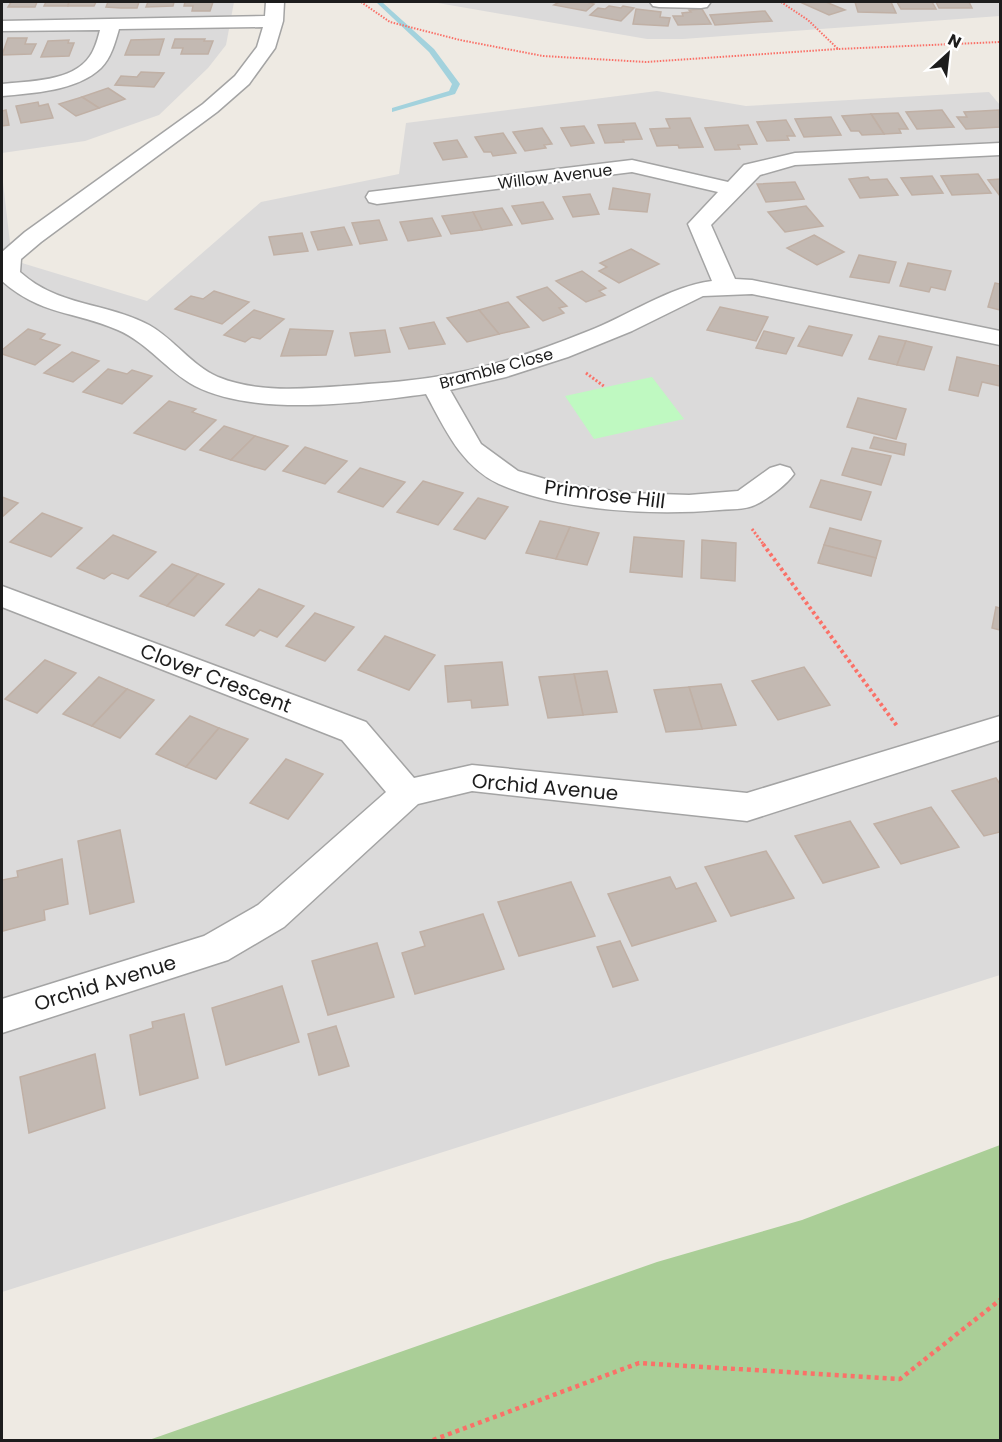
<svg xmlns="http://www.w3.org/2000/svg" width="1002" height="1442" viewBox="0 0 1002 1442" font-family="Poppins,sans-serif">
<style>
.residential{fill:#dbdada}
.forest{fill:#aace97}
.park{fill:#bff9c1}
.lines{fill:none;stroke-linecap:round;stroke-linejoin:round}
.stream{fill:#a3d2dd;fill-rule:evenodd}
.building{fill:#c3b9b2;stroke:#c0b0a5;stroke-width:1.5}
.minor-casing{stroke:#a4a4a4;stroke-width:3}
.path-far3{stroke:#fa7168;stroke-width:2;stroke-dasharray:1.5 1.5;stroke-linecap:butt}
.path-far2{stroke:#fa7168;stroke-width:3;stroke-dasharray:2 2;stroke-linecap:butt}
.path-far1{stroke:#fa7168;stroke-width:4;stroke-dasharray:3 3;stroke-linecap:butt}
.path{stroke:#fa7168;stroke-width:4.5;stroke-dasharray:4 4;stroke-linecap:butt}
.minor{fill:#fff;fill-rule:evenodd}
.labels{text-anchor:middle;stroke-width:4.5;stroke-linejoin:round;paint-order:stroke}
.far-street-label{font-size:16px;fill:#1d1d1d;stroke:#fff}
.street-label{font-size:20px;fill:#1d1d1d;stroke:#fff}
</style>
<rect width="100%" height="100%" fill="#eeeae3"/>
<!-- residential -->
<g class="residential">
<path d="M2,2h232l-8,43 -18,23 -49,47 -74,26 -83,12z"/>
<path d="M432,2h568v14l-317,23h-36z"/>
<path d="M657,91l89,15 243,-14 11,13v870l-998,317v-1118l10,86 135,41 114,-99 138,-28 7,-51z"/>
</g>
<!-- forest -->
<path class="forest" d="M1000,1145v295h-851l508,-178 145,-42z"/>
<!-- park -->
<path class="park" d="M652,377l32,42 -90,20 -29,-43z"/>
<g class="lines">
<!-- stream -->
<path class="stream" d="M376,2h6l52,47 26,35 -5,10 -63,18v-4l57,-17 3,-7 -23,-32z"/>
</g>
<!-- building -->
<g class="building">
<path d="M11,2h26l-2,5h-27z"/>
<path d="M46,2h23l-1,4h-24z"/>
<path d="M69,2h27l-2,4h-26z"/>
<path d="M108,2h31l-2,6h-16l-15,-1z"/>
<path d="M148,2h26l-1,4 -27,1z"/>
<path d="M185,2h28l-3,9h-18l1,-5h-9z"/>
<path d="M559,2h28l7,2 -8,7 -32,-6z"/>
<path d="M800,2h26l19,8 -16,5z"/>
<path d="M855,2h36l5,11 -38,-1z"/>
<path d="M897,2h35l4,7h-35z"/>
<path d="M936,2h33l3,6h-33z"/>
<path d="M609,6l12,2 2,-2 11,2 -13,13 -31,-6 8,-7 7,1z"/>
<path d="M636,9l25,3 -1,5 10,1 -2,8 -35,-2z"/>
<path d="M702,9l9,15 -33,1 -5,-9h10l-1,-3 9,-1 -2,-2z"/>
<path d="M765,11l7,10 -57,4 -5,-10z"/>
<path d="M8,38h19l-2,6h11l-5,10 -29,1z"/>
<path d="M164,39l-5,16h-34l6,-15z"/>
<path d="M175,39h30l-1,2h9l-5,13h-27l2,-6h-11z"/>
<path d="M69,40l-1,3h6l-5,13 -28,1 7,-16z"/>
<path d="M141,72l23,1 -10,14 -39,-2 6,-9 16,1z"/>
<path d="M108,88l17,11 -26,9 -17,-11z"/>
<path d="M82,97l17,11 -23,8 -17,-12z"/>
<path d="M38,102l1,4 9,-2 5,14 -32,5 -5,-17z"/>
<path d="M6,110l3,15 -7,1v-15z"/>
<path d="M942,110l12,17 -37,2 -11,-17z"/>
<path d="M999,110l1,17 -34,2 -9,-12h10l-3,-5z"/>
<path d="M898,113l10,16h-9l2,4 -17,1 -13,-20z"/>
<path d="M871,114l13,20 -22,1 -3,-4h-8l-9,-15z"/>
<path d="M831,117l10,18 -37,2 -9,-18z"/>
<path d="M690,118l13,29 -24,1 -1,-3 -21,1 -7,-17 20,-1 -4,-9z"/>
<path d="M786,120l9,16h-8l2,4 -22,1 -10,-19z"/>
<path d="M635,123l7,16 -19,1 1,2 -19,1 -7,-18z"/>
<path d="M748,125l9,19 -19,1 2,4 -25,1 -10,-22z"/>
<path d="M584,126l10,17 -23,3 -10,-18z"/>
<path d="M542,128l10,16 -8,1 2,3 -21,3 -12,-19z"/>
<path d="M503,133l13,20 -23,3 -2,-4h-7l-9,-15z"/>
<path d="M457,140l10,17 -24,3 -9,-17z"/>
<path d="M978,174l13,19 -39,2 -11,-19z"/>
<path d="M932,176l11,17 -31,2 -11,-17z"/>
<path d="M868,177l2,3 17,-1 11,16 -38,3 -11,-19z"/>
<path d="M1000,179v17l-12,-16z"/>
<path d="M795,182l9,17 -38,3 -9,-18z"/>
<path d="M613,188l37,6 -3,18 -38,-3z"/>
<path d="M590,194l9,20 -26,3 -10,-20z"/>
<path d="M543,202l10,17 -31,5 -10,-18z"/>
<path d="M806,206l17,20 -38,6 -17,-20z"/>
<path d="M502,208l10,17 -30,5 -9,-18z"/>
<path d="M473,212l9,18 -31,4 -9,-18z"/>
<path d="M432,218l9,18 -33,5 -8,-19z"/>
<path d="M379,220l8,20 -27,4 -8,-21z"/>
<path d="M344,227l8,18 -34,5 -7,-18z"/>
<path d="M302,233l6,18 -34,4 -5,-18z"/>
<path d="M814,235l30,17 -27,13 -30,-17z"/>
<path d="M631,249l28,15 -40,19 -20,-12 8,-4 -7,-4z"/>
<path d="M859,255l37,7 -7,21 -39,-6z"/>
<path d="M908,263l43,8 -6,19 -14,-3 -2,5 -29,-6z"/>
<path d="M582,271l24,17 -7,3 6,4 -19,7 -30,-21z"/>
<path d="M995,283l5,1v26l-12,-3z"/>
<path d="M547,287l20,19 -8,2 5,5 -21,8 -26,-24z"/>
<path d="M214,291l35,11 -27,22 -47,-15 16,-13 12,3z"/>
<path d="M508,302l21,25 -30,7 -20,-24z"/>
<path d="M720,307l48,10 -12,24 -49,-11z"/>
<path d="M254,310l30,9 -24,20 -8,-2 -7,5 -21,-7z"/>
<path d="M479,310l20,24 -32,8 -20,-24z"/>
<path d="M434,322l11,22 -36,5 -9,-21z"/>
<path d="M809,326l43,9 -10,21 -44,-10z"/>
<path d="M28,329l17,5 -5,5 20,6 -25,20 -33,-11v-4z"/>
<path d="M290,329l43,2 -7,24 -45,1z"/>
<path d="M385,330l5,22 -35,4 -5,-23z"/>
<path d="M764,331l30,7 -8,16 -30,-6z"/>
<path d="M879,336l27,5 -9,24 -28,-6z"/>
<path d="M906,341l26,6 -8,23 -27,-5z"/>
<path d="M72,352l27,9 -26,21 -29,-9z"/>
<path d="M957,357l43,9v20l-18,-4 -4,14 -29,-6z"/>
<path d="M108,369l19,5 5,-4 20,6 -30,28 -39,-12z"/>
<path d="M858,398l48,11 -10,30 -49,-12z"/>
<path d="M169,401l27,8 -4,3 24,8 -31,30 -51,-17z"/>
<path d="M224,426l31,10 -24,24 -31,-10z"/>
<path d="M255,436l33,10 -23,24 -34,-10z"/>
<path d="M874,437l32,7 -2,11 -34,-7z"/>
<path d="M305,447l42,14 -22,23 -42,-13z"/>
<path d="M852,448l39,8 -10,29 -39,-10z"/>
<path d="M360,468l45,14 -22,25 -45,-15z"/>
<path d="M821,480l50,12 -10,28 -51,-13z"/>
<path d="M423,481l40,12 -25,32 -41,-13z"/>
<path d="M2,497l16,6 -16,14z"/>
<path d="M478,498l30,9 -23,32 -31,-10z"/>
<path d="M42,513l40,15 -31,29 -41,-15z"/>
<path d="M540,521l30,6 -14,32 -30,-6z"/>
<path d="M570,527l29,6 -12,32 -31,-6z"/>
<path d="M830,528l51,13 -5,17 -52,-13z"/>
<path d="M113,535l43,17 -28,27 -16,-6 -8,6 -27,-11z"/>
<path d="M634,537l50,4 -2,36 -52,-5z"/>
<path d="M702,540l34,3 -1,38 -34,-3z"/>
<path d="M824,545l52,13 -5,18 -53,-13z"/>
<path d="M172,564l26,10 -31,32 -27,-10z"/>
<path d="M198,574l26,10 -30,32 -27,-10z"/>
<path d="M259,589l45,17 -27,31 -17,-7 -6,6 -28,-11z"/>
<path d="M996,607l4,1v22l-8,-2z"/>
<path d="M315,613l39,14 -29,34 -39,-15z"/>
<path d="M385,636l50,19 -26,35 -51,-20z"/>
<path d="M45,660l31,13 -39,40 -32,-14z"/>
<path d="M502,662l6,43 -36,3 -1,-8 -23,2 -3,-36z"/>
<path d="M804,667l26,38 -52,15 -26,-39z"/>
<path d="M607,671l10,41 -34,3 -9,-41z"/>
<path d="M574,674l9,41 -35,3 -9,-41z"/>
<path d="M99,677l28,12 -35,37 -29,-12z"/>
<path d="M721,684l15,41 -34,4 -13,-42z"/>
<path d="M689,687l13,42 -36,3 -12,-42z"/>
<path d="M127,689l27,11 -34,38 -28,-12z"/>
<path d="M190,716l29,12 -33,39 -30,-13z"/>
<path d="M219,728l29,11 -32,40 -30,-12z"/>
<path d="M286,759l37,15 -35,45 -38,-16z"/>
<path d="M996,778l4,6v48l-16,4 -32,-45z"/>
<path d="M931,807l28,40 -58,17 -27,-40z"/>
<path d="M850,821l29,46 -56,16 -28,-47z"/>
<path d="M120,830l14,72 -44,12 -12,-73z"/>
<path d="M766,851l28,47 -63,18 -26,-49z"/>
<path d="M62,859l6,45 -24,6 1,10 -42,11 -1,-51 16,-3 -1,-6z"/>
<path d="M670,877l6,12 20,-6 20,38 -84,25 -24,-52z"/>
<path d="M571,882l24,54 -76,20 -21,-54z"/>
<path d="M483,914l21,55 -89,25 -13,-41 23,-7 -5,-14z"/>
<path d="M620,941l18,39 -25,7 -16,-40z"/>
<path d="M377,943l17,54 -66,18 -16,-54z"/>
<path d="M282,986l17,56 -73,23 -14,-57z"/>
<path d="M184,1014l14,64 -58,17 -10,-60 23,-7 -1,-6z"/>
<path d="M336,1026l13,40 -30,9 -11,-41z"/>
<path d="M95,1054l10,54 -76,25 -9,-56z"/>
</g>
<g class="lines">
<!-- minor casing -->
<g class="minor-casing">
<g id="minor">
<path d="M266,2h18l-1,19 -8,27 -26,36 -32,28 -176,130 -20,17 -1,13c39,35 85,30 129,53 25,14 42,40 69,52 39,16 84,12 125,9 38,-3 76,-5 113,-13 45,-9 88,-24 130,-41 40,-15 84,-46 126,-51l-24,-57 30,-32 -86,-20 -255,32 -8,-2 -3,-5 3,-5 263,-32 96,22 16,-17 51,-12 205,-10v12l-205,10 -35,10 -49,50 24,54 17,1 248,51v14l-248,-51 -49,2 -71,35 -64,26 -62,20 -56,13 31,54 37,27 44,13 66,9 61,2 49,-4 32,-23 10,-3 10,3 4,6c-8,11 -26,25 -39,31 -10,5 -25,4 -36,5 -65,6 -159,1 -220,-26 -38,-18 -54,-55 -73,-90 -66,9 -170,23 -231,-8 -28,-15 -47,-43 -77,-56 -44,-19 -78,-15 -116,-49v-29l23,-20 178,-128 32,-28 22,-29 6,-20 -144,2c-4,14 -8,29 -18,39 -24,23 -68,25 -99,28v-12c26,-3 71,-2 88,-28 5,-7 8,-18 10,-26l-98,1v-10l263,-5z"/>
<path d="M650,2h59l1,1 -3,4 -6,1 -42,-1 -6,-1z"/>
<path d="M2,586l364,136 48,56 58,-13 275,28 253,-77v24l-253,81 -275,-30 -54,13 -134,123 -56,33 -226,73v-34l202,-63 54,-31 128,-113 -44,-52 -340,-133z"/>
</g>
</g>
<!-- path-far3 -->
<g class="path-far3">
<path d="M361,2l29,20 70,18 83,16 103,6 192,-13"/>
<path d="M781,2l27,18 30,29 162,-7"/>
</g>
<!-- path-far2 -->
<g class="path-far2">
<path d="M586,373l19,14"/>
<path d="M752,529l12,16"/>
</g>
<!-- path-far1 -->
<path class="path-far1" d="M763,544l134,182"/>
<!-- path -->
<path class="path" d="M433,1440l206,-77 261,16 100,-79"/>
<!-- minor -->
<use href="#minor" class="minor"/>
</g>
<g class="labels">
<!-- far-street labels -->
<g class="far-street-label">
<text transform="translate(555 176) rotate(-7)" y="6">Willow Avenue</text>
<text transform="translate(496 368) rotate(-15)" y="6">Bramble Close</text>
</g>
<!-- street labels -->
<g class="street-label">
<text transform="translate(605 494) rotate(7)" y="7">Primrose Hill</text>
<text transform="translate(216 678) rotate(21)" y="7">Clover Crescent</text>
<text transform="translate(545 787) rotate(5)" y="7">Orchid Avenue</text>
<text transform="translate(105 983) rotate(-17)" y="7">Orchid Avenue</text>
</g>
</g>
<!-- border -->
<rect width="1002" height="1442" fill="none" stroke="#1d1d1d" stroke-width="6"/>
<!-- north arrow -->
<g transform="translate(948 54) rotate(27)" stroke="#ffffff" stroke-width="4.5" paint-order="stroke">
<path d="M0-4.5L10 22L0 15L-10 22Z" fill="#1d1d1d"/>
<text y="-9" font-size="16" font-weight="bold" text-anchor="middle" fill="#1d1d1d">N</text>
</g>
</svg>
